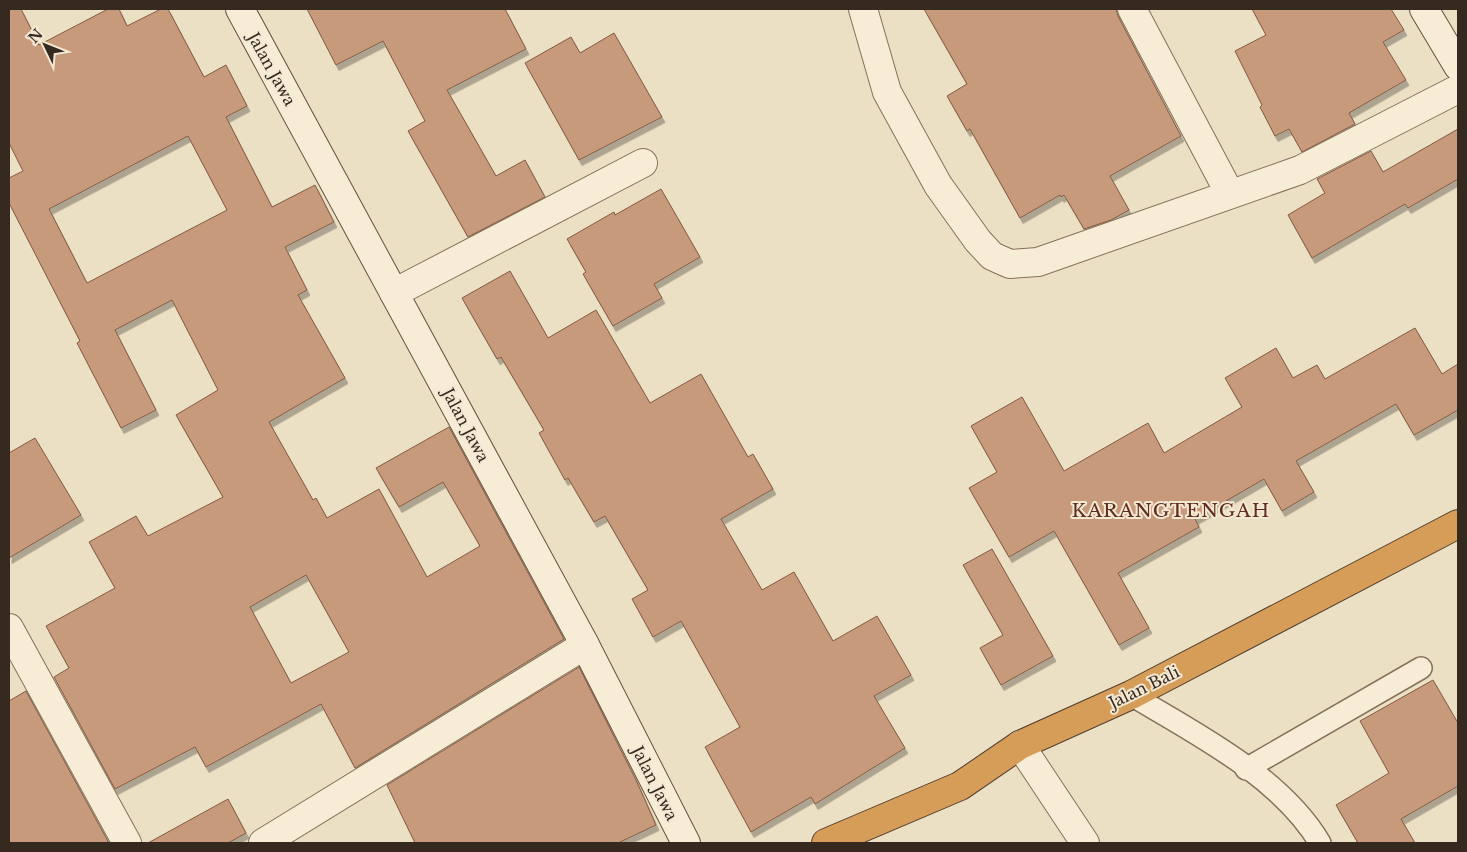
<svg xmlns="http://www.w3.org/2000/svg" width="1467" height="852" viewBox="0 0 1467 852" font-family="'Libre Baskerville',serif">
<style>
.building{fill:#c89a7c;stroke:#835b43;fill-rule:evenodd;filter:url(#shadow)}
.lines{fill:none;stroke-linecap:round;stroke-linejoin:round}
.lane-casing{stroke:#85715b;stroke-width:24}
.street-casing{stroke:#85715b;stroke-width:30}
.secondary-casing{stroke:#67523f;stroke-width:30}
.highway-casing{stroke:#533f2f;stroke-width:30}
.lane{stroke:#f7edd6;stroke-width:21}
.street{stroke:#f7edd6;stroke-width:28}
.secondary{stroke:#f7edd6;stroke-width:28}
.highway{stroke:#d69d59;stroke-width:28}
.labels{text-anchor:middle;stroke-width:4;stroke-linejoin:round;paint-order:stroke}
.street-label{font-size:16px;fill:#36291f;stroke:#f3e9d3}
.quarter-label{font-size:19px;letter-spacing:1px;fill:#602d20;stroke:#f3e9d3}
</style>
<defs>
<filter id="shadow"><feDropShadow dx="3" dy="5.5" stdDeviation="0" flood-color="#0004"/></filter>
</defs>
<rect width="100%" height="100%" fill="#ebdfc4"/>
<!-- building -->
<g class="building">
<path d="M9,9h12l18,36 69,-36h11l8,17 34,-17h7l36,68 22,-12 21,41 -21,11 46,90 43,-22 19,37 -49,25 22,43 -9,5 47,83 -76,44 44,78 3,-2 11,20 52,-29 48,88 53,-31 -37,-64 -44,25 -23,-39 73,-41 115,212 -209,129 -34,-64 -115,63 -11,-20 -80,42 -61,-112 15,-9 -23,-42 69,-38 -26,-46 47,-26 12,20 75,-39 -47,-82 42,-25 -46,-90 -57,30 41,80 -35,18 -44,-85 3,-2 -71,-138v-25l14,-7 -14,-28zM188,136l39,74 -140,73 -38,-74zM306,575l43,77 -58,31 -41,-76z"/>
<path d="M307,9h198l21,40 -79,41 49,86 29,-16 20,37 -77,40 -60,-106 17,-10 -42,-80 -47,24z"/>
<path d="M924,9h192l2,7 63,120 -71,40 19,34 -18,10 -27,9 -20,-34 -3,2 -1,-2 -40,23 -50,-89 -3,2 -20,-35 20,-12z"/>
<path d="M1252,9h139l13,21 -21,12 23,38 -57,33 6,11 -53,28 -13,-23 -14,7 -15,-29 2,-2 -27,-54 31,-16z"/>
<path d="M614,33l48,84 -83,43 -54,-97 46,-26 9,16z"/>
<path d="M1458,129v50l-50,29 -3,-4 -93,54 -24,-43 37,-22 -8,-14 54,-28 12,21z"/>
<path d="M661,189l39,68 -46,27 8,14 -49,28 -30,-52 3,-2 -19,-33 47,-27 1,3z"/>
<path d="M510,271l38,67 48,-28 54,93 51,-29 47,83 5,-3 20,35 -52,30 41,71 32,-18 39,69 44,-25 34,59 -37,21 31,52 -90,56 -4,-7 -60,35 -46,-85 35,-20 -59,-106 -28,16 -21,-38 16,-9 -43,-74 -11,6 -26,-44 -3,2 -26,-47 5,-3 -43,-73 -4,2 -35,-61z"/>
<path d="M1415,328l27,46 16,-10v46l-44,25 -18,-31 -100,57 18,31 -32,19 -18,-32 -69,40 4,8 -81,46 31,55 -30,17 -65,-114 -45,26 -40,-69 28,-16 -26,-46 51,-29 42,74 84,-48 16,30 78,-46 -17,-29 51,-30 17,30 24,-13 8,14z"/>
<path d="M35,438l46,77 -72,43v-105z"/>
<path d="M992,549l61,107 -52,29 -21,-37 23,-13 -40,-70z"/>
<path d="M579,667l57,113 20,45 -38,18h-203l-28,-58z"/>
<path d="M1433,680l25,43v63l-57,33 14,24h-57l-22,-38 53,-32 -29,-52z"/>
<path d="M26,691l83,152h-100v-142z"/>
<path d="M228,799l18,34 -18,10h-80z"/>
</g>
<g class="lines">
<!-- lane casing -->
<g class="lane-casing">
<g id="lane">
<path d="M1131,695c64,38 150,82 189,148"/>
<path d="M1246,769l175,-101"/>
</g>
</g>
<!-- street casing -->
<g class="street-casing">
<g id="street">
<path d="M863,9l24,83 51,93 40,56 14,15 18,8 28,-2 262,-92 158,-81"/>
<path d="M1132,9l98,185"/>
<path d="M394,293l249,-130"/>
<path d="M9,628l118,215"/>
<path d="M1020,745l65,98"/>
<path d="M263,843l322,-198"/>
</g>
</g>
<!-- secondary casing -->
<g class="secondary-casing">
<g id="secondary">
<path d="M240,9l345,636 101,198"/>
<path d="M1424,9l34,57"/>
</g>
</g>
<!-- highway casing -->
<g class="highway-casing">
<path id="highway" d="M826,843l134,-57 60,-41 111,-50 327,-171"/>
</g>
<!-- lane -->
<use href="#lane" class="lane"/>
<!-- street -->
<use href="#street" class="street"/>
<!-- secondary -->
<use href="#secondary" class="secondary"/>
<!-- highway -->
<use href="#highway" class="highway"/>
</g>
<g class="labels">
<!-- street labels -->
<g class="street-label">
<text transform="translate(272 69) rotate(61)" y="6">Jalan Jawa</text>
<text transform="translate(466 425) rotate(62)" y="6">Jalan Jawa</text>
<text transform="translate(1144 687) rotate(-26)" y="6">Jalan Bali</text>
<text transform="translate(655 783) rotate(63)" y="6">Jalan Jawa</text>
</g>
<!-- quarter labels -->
<g class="quarter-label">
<text x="1171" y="517">KARANGTENGAH</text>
</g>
</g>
<!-- border -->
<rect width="1467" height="852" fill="none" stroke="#36291f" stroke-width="20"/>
<!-- north arrow -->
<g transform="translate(45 45) rotate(313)" stroke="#f3e9d3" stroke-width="4" paint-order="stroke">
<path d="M0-4L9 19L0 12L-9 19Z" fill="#36291f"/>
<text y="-8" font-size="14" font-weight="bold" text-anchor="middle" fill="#36291f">N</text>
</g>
</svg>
